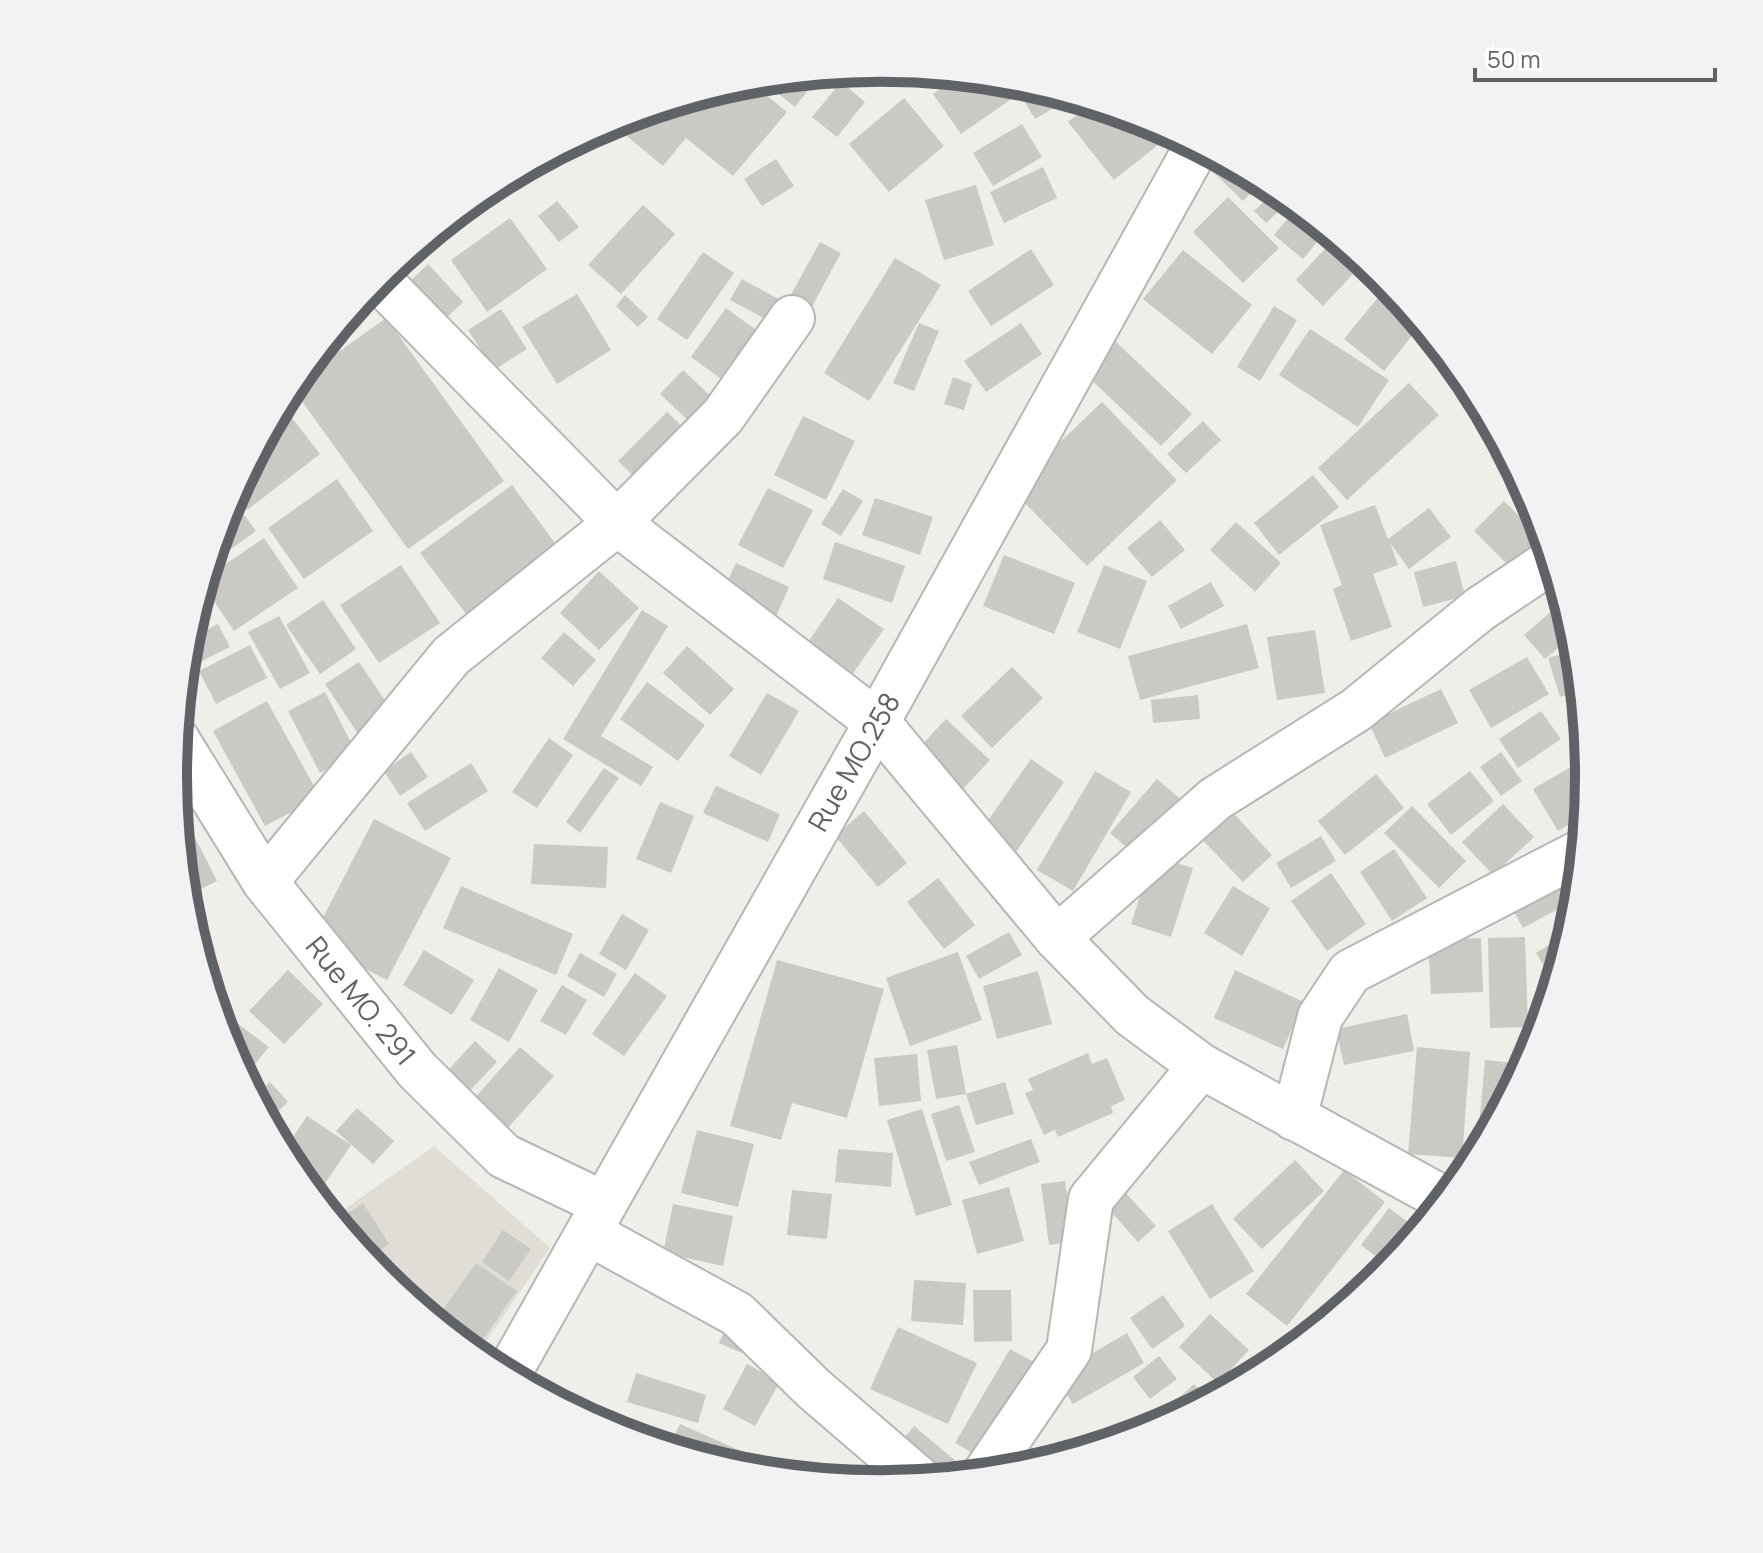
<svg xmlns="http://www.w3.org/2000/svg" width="1763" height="1553" viewBox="0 0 1763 1553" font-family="Manrope,sans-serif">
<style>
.education{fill:#dfddd6}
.building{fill:#cbc9c4}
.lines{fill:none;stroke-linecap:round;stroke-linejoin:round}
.minor-casing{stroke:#b4b7ba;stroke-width:48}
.minor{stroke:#fff;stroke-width:44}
.labels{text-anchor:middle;stroke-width:8;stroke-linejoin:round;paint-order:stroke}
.street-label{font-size:28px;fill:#5f6266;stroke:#fff}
.rim{fill:none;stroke:#5f6266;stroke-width:10}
</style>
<rect width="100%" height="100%" fill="#efeee8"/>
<!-- education -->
<path class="education" d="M434,1146l116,102 -74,108 -96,-79 -48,-59z"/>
<!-- building -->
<g class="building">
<path d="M812,75l5,4 -22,28 -34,-27z"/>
<path d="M960,76l41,4 12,18 -52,36 -28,-40z"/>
<path d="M749,81l38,31 -54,64 -47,-38 -23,28 -40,-33 16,-20z"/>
<path d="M1012,81l8,1 52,15 -37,22z"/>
<path d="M841,82l24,20 -28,35 -25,-20z"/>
<path d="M904,98l40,48 -55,46 -40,-48z"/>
<path d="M1092,103l61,19 20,11 -59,47 -46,-58z"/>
<path d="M1022,124l20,33 -49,29 -20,-33z"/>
<path d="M1213,154l40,21 8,8 -18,18 -39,-38z"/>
<path d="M776,159l18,27 -32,20 -18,-27z"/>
<path d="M1043,167l14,31 -53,25 -14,-31z"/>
<path d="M976,185l18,60 -50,15 -19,-60z"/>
<path d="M1277,189l14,11 -25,23 -12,-12z"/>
<path d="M1228,197l51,51 -36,35 -50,-51z"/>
<path d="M557,201l22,26 -20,15 -21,-26z"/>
<path d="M643,205l32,29 -54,60 -33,-29z"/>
<path d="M1298,206l29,24 -24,29 -29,-24z"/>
<path d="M510,218l37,51 -60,43 -36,-52z"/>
<path d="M1336,237l29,24 -42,45 -27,-26z"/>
<path d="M820,242l21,11 -31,57 -21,-12z"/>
<path d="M1031,249l23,36 -63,41 -23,-35z"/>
<path d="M1183,250l69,55 -40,49 -69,-55z"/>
<path d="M703,252l31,21 -47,67 -30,-21z"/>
<path d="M895,258l46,27 -72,116 -45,-28z"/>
<path d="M428,264l35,38 -25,24 -35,-38z"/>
<path d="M742,279l38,21 -11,21 -39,-21z"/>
<path d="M1389,284l33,39 -38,48 -40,-32z"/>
<path d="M577,294l34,56 -54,34 -35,-57z"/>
<path d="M625,295l23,22 -10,10 -22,-21z"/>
<path d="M1274,306l23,14 -37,61 -23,-14z"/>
<path d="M726,308l33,24 -35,49 -33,-24z"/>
<path d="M501,309l26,40 -33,21 -26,-40z"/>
<path d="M386,318l118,163 -96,68 -117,-163z"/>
<path d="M919,323l20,8 -25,60 -21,-8z"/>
<path d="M1021,323l21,31 -56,38 -22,-31z"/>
<path d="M1310,329l79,51 -31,47 -79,-52z"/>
<path d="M1114,340l78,74 -31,32 -78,-74z"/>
<path d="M683,370l33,31 -23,24 -33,-31z"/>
<path d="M953,377l19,7 -8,26 -20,-6z"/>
<path d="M1409,383l30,32 -92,85 -29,-32z"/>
<path d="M1102,402l75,78 -90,86 -76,-77z"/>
<path d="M286,410l34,44 -73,56 -13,-17 38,-72z"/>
<path d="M667,412l22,21 -49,49 -22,-21z"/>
<path d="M803,416l52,25 -29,59 -52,-25z"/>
<path d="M1203,421l18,19 -35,33 -19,-19z"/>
<path d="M1313,475l26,32 -60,48 -25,-32z"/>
<path d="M337,479l36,52 -69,48 -36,-51z"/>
<path d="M512,485l46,62 -92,67 -46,-61z"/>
<path d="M768,488l45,22 -30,58 -45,-23z"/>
<path d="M843,489l20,12 -22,35 -20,-12z"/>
<path d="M1530,493l6,13 3,12 -14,-21z"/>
<path d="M231,497l25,34 -47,34 18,-60z"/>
<path d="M875,498l58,19 -13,38 -58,-20z"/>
<path d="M1504,501l40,40 -30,30 -40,-40z"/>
<path d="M1375,505l13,34 41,-31 22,29 -42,32 -19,-26 8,22 -25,9 19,53 -41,14 -18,-52 9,-4 -22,-60z"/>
<path d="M1160,520l25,30 -33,27 -25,-29z"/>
<path d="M1236,522l45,41 -26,29 -45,-42z"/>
<path d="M264,538l34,50 -64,43 -31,-46 2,-7z"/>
<path d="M835,542l70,24 -13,37 -69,-24z"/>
<path d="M1004,555l71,28 -21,51 -71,-28z"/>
<path d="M1456,561l9,35 -42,11 -9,-35z"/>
<path d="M736,563l53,24 -16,36 -54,-24z"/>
<path d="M401,565l39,58 -61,40 -39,-58z"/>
<path d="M1104,565l43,16 -27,68 -43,-17z"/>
<path d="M599,571l40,37 -40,42 -39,-37z"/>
<path d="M1211,582l13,24 -43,23 -13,-23z"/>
<path d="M838,598l46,31 -37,53 -45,-31z"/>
<path d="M323,600l33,49 -36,25 -34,-49z"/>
<path d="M1562,602l13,31 -30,26 -21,-24z"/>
<path d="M642,610l26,16 -67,110 52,31 -12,19 -78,-47z"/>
<path d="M279,616l31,57 -30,16 -32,-57z"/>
<path d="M218,624l12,23 -46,23 3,-30z"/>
<path d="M1247,624l12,44 -119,32 -12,-44z"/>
<path d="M1315,630l10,63 -48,7 -10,-63z"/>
<path d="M564,632l32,28 -23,26 -32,-28z"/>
<path d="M250,645l17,33 -51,26 -17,-33z"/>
<path d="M687,646l47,43 -24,26 -47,-42z"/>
<path d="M1578,649l3,41 -21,7 -12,-39z"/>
<path d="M1527,657l22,37 -58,34 -22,-38z"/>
<path d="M359,662l35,52 -34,23 -35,-53z"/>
<path d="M1012,667l31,31 -51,50 -31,-32z"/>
<path d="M647,682l58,43 -27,36 -58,-42z"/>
<path d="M1441,689l17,34 -73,35 -16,-35z"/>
<path d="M325,692l32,62 -37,19 -32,-62z"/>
<path d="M767,693l32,18 -38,64 -32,-19z"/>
<path d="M1198,695l2,24 -47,4 -2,-23z"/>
<path d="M267,701l53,96 -55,29 -52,-95z"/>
<path d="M1541,711l20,28 -43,29 -19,-29z"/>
<path d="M946,719l44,41 -29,31 -44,-41z"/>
<path d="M549,738l24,17 -36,53 -25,-16z"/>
<path d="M411,752l17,25 -28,19 -16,-25z"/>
<path d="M1501,752l21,29 -21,15 -21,-29z"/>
<path d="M1588,757l-2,57 -28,17 -25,-42z"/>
<path d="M1031,759l33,23 -48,70 -34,-23z"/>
<path d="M471,763l17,28 -63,40 -18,-28z"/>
<path d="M604,768l15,10 -39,55 -14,-11z"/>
<path d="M1095,771l36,21 -58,99 -36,-21z"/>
<path d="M1470,771l24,30 -43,34 -24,-31z"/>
<path d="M1376,774l28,34 -59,47 -27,-34z"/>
<path d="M1157,779l28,24 -47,54 -28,-24z"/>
<path d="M716,786l64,28 -12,28 -65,-29z"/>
<path d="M1222,801l50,54 -29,27 -51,-53z"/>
<path d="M660,802l34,14 -23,57 -35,-14z"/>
<path d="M1503,804l31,33 -41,38 -31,-33z"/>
<path d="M1412,806l54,55 -27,27 -55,-55z"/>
<path d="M181,810l36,71 -32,16 -9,-85z"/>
<path d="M864,811l43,52 -29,24 -43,-51z"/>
<path d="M374,819l77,39 -64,122 -76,-39z"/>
<path d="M1321,836l15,25 -45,27 -15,-25z"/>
<path d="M534,844l74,3 -2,41 -75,-4z"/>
<path d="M1394,849l33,49 -35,23 -32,-49z"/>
<path d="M1153,856l40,12 -22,69 -40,-13z"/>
<path d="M1581,869l-3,29 -55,30 -17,-30z"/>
<path d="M1331,873l35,51 -39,27 -36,-50z"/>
<path d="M938,878l37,47 -31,24 -37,-47z"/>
<path d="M461,886l112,48 -17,41 -113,-47z"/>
<path d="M1233,886l37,22 -28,48 -38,-23z"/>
<path d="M622,914l27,16 -23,40 -27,-16z"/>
<path d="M1572,931l-15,49 -3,2 -18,-29z"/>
<path d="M1009,932l13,23 -43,24 -13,-23z"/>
<path d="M1525,937l3,90 -38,1 -2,-90z"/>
<path d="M1481,938l2,54 -52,2 -3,-54z"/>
<path d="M424,950l50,30 -22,35 -49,-30z"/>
<path d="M958,952l24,68 -72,26 -24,-68z"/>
<path d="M580,953l37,21 -13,23 -37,-21z"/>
<path d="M777,960l107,29 -37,129 -55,-15 -11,37 -51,-14z"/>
<path d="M499,968l39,22 -29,52 -39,-22z"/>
<path d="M288,970l35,34 -39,40 -35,-33z"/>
<path d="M1235,970l69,32 -21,47 -69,-31z"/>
<path d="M1038,971l14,53 -55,15 -14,-53z"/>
<path d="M635,973l32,23 -43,60 -32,-22z"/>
<path d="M562,985l25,15 -21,35 -26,-14z"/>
<path d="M214,1006l55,41 -19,23 -18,-14z"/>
<path d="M1407,1014l7,37 -70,14 -8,-36z"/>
<path d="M475,1041l22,21 -37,39 -22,-20z"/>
<path d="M957,1045l9,49 -30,5 -9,-49z"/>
<path d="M520,1047l34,29 -57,64 -34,-29z"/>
<path d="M1417,1047l53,5 -8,106 -54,-4z"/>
<path d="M1088,1053l4,11 15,-6 18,42 -14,6 2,7 -55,24 -3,-7 -11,5 -19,-42 8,-3 -5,-11z"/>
<path d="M917,1054l4,47 -42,5 -5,-48z"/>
<path d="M1485,1060l39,4 -30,63 -15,-1z"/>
<path d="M270,1082l18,20 -13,12 -18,-20z"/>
<path d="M1005,1082l9,32 -38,11 -10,-31z"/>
<path d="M959,1105l16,47 -29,9 -15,-47z"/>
<path d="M357,1108l37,33 -21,23 -37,-33z"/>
<path d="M922,1109l30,96 -36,11 -29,-96z"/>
<path d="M307,1116l44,29 -36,53 -32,-46z"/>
<path d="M697,1130l57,14 -16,63 -57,-14z"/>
<path d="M1031,1139l9,23 -61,23 -10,-23z"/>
<path d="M838,1149l55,4 -2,34 -56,-5z"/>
<path d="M1295,1160l29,31 -62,58 -29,-30z"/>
<path d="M1344,1170l41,32 -98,124 -41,-32z"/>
<path d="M1065,1181l8,60 -24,4 -8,-61z"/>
<path d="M1009,1187l15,54 -47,13 -15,-54z"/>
<path d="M792,1190l40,4 -5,45 -40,-4z"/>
<path d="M1124,1191l32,35 -18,16 -32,-36z"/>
<path d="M363,1203l26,41 -23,15 -31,-37z"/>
<path d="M673,1204l60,12 -10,50 -60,-13z"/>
<path d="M1212,1204l42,67 -44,28 -42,-68z"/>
<path d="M1389,1208l27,20 -29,37 -26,-20z"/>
<path d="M503,1230l28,19 -22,32 -27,-19z"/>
<path d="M476,1263l41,28 -44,62 -39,-31z"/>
<path d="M914,1280l52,3 -3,42 -52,-4z"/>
<path d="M973,1290h38l1,51 -38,1z"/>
<path d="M1163,1295l22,31 -33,23 -22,-31z"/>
<path d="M1210,1314l39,36 -31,33 -39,-36z"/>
<path d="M728,1323l23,10 -9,20 -23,-10z"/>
<path d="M898,1327l79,36 -29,61 -78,-35z"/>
<path d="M1127,1333l17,30 -71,41 -18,-29z"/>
<path d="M1010,1349l27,15 -56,94 -26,-15z"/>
<path d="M1159,1356l18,23 -27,20 -17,-22z"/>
<path d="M747,1364l33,18 -25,44 -32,-17z"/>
<path d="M636,1373l70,22 -8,28 -71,-21z"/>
<path d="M1194,1384l16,16 -43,24 -8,-8z"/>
<path d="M680,1424l68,30 -8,16 -72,-21z"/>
<path d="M914,1426l56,47 -2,4 -37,3 -36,-31z"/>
</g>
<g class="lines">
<!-- minor casing -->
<g class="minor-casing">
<g id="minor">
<path d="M378,279l239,244 260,199 180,216 75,77 69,51 245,134"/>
<path d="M177,740l88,142 152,188 87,86 98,47"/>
<path d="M265,882l186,-226 166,-133 106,-107 69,-98"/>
<path d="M1057,938l158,-139 141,-89 124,-101 73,-49"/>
<path d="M1294,1118l26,-101 30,-45 233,-121"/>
<path d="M589,1233l148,81 77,75 107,92"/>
<path d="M507,1376l370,-654 320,-576"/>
<path d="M984,1475l85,-125 22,-151 110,-133"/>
</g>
</g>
<!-- minor -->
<use href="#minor" class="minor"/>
</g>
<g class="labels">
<!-- street labels -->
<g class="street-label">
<text transform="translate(854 762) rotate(-60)" y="10">Rue MO.258</text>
<text transform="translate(361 1001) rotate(51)" y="10">Rue MO. 291</text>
</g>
</g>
<!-- crop -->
<path d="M0 0H1763V1553H0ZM187 776a694 694 0 1 1 1388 0a694 694 0 1 1-1388 0Z" fill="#f2f2f3" fill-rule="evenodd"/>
<path class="rim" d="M187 776a694 694 0 1 1 1388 0a694 694 0 1 1-1388 0Z"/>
<!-- scale -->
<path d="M1475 68v12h240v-12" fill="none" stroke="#5f6266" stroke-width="4"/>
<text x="1487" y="68" font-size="24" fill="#5f6266" stroke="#ffffff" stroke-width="6" paint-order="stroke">50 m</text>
</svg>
